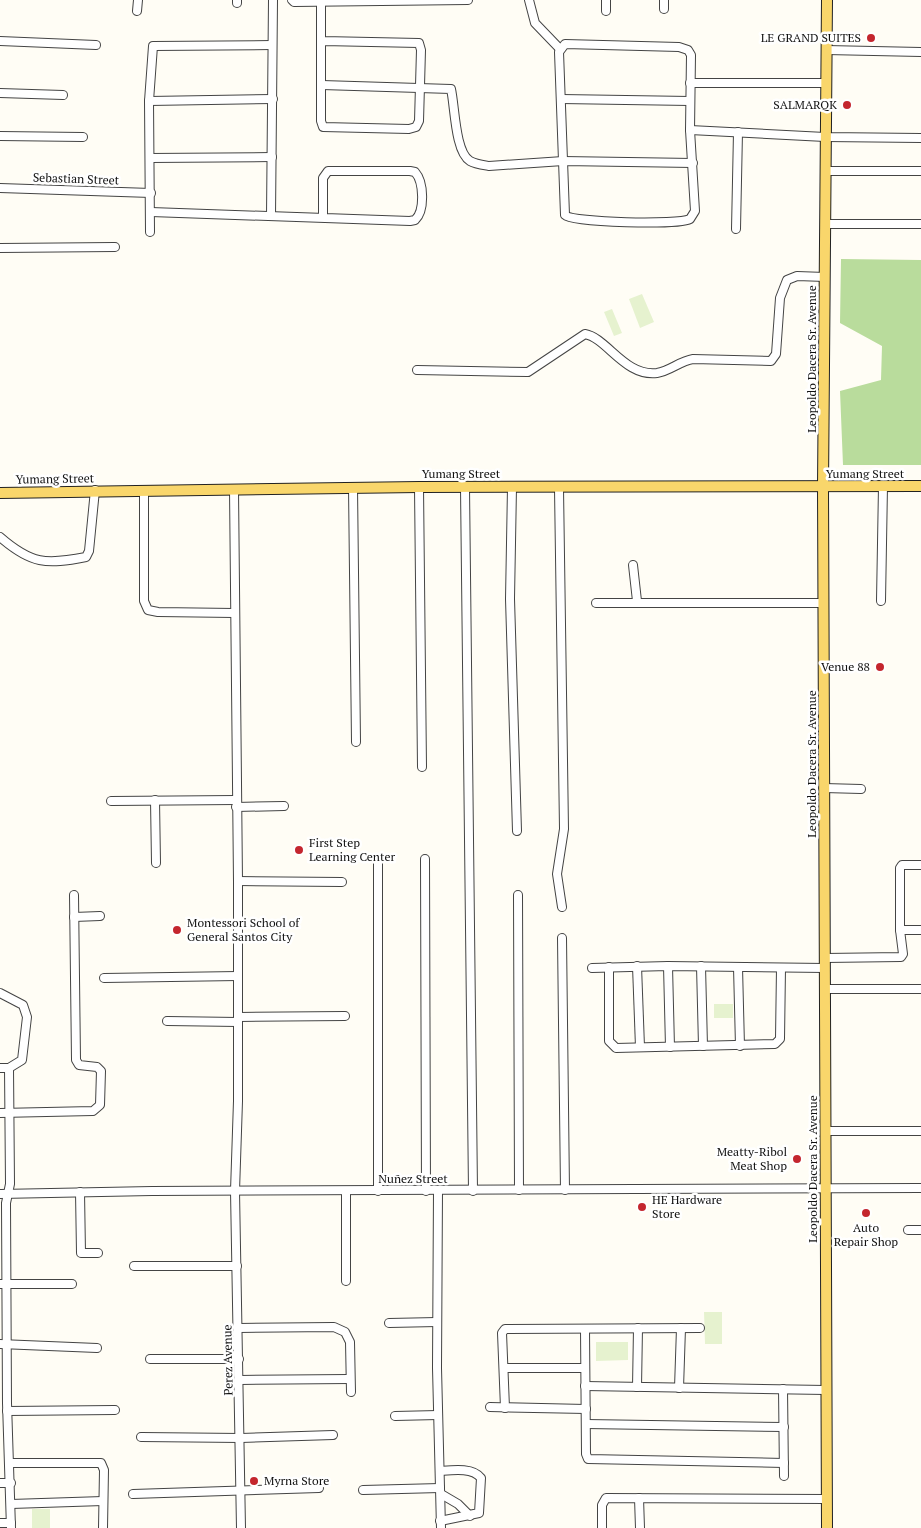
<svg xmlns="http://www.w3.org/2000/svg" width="921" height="1528" viewBox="0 0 921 1528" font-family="'PT Serif',serif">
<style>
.forest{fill:#b9dc9c}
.pitch{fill:#e6f2cf}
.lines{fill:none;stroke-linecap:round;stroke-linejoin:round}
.minor-casing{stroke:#444;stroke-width:10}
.major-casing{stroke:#222;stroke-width:12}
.minor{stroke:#fff;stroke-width:8}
.major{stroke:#f9d66b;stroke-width:10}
.poi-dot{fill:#c4262e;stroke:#fff;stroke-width:2}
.labels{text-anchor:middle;stroke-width:5;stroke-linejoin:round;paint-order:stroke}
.poi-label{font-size:12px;fill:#111;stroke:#fff;text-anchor:end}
.street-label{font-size:12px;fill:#111;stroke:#fff}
</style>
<rect width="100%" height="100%" fill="#fffdf5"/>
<!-- forest -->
<path class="forest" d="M841,259l80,1v205h-78l-3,-74 41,-11 1,-34 -42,-23z"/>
<!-- pitch -->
<g class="pitch">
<path d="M642,294l12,28 -14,6 -11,-29z"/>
<path d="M612,309l10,24 -8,3 -10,-24z"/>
<rect x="714" y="1004" width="19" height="14"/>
<path d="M704,1312h18v32h-17z"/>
<path d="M596,1342h32v18l-32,1z"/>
<rect x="32" y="1509" width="18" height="19"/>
</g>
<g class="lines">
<!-- minor casing -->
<g class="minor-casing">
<g id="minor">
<path d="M292,0l2,2 174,-2"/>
<path d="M529,0l6,23 25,26"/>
<path d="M664,0v9"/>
<path d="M321,1v120l2,6 86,2 7,-2 3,-6 2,-71 -2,-7 -96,-2"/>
<path d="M237,3v-3"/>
<path d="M137,11l1,-11"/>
<path d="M606,11v-11"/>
<path d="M0,41l96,4"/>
<path d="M565,44l114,3 9,3 3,5 -1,75 5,81 -5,8c-11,6 -117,4 -125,-4l-6,-163z"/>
<path d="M826,50l95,2"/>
<path d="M690,83h136"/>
<path d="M322,85l129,4c4,18 4,63 19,72 5,3 13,4 19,5l74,-5 130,2"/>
<path d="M0,93l63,2"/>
<path d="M561,99l129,2"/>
<path d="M149,101l124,-2"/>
<path d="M690,130l135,7 96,1"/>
<path d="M0,136l83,1"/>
<path d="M150,158l122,-1"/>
<path d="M825,171h96"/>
<path d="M0,188l151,5"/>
<path d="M151,212l259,9 5,-1c10,-9 9,-38 0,-48l-5,-1h-82l-5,7v40"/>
<path d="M271,216l2,-216"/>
<path d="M825,224h96"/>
<path d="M736,229l2,-97"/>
<path d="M150,232l-1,-131 4,-55 119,-1"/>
<path d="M0,248l115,-1"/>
<path d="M417,370l111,2 57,-38c22,4 40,43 72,39 13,-2 23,-12 36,-14l78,2 5,-7 4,-56 7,-18 10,-4 28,1"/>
<path d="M353,487l3,255"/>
<path d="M419,487l3,280"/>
<path d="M465,487l8,704"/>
<path d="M512,487l-2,112 7,232"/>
<path d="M559,488l5,341 -7,45 5,33"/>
<path d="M234,489l4,392v220l-3,90 6,337"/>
<path d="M144,490v111l4,9 10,2 76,1"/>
<path d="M0,537c31,27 46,28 86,20l3,-6 6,-61"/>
<path d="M633,565l4,36"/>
<path d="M881,601l2,-115"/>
<path d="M596,603h228"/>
<path d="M824,788l37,1"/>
<path d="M155,800l1,63"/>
<path d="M111,801l125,-1"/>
<path d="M236,807l48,-1"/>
<path d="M425,859l1,332"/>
<path d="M238,881l104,1"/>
<path d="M518,895l1,295"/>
<path d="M74,917l26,-1"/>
<path d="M900,930v-62l2,-3h19"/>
<path d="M562,938l3,252"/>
<path d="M825,958l76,-1 2,-3 -3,-24h21"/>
<path d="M637,966l3,81"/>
<path d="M668,966l2,81"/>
<path d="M701,966l2,80"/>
<path d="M609,967v74l7,7 159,-4 5,-5 1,-71"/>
<path d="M738,967l2,79"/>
<path d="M592,968l76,-2 157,2"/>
<path d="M104,978l134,-2"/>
<path d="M825,989h96"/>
<path d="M0,993l23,12 4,12 -5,43 -13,8h-9"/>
<path d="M239,1017l106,-1"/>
<path d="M167,1021l71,1"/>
<path d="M9,1068l1,116 -4,19 1,200 4,125"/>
<path d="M0,1113l93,-2 7,-6 1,-34 -4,-4 -18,-2 -3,-5 -2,-165"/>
<path d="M825,1131h96"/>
<path d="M378,1191v-331"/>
<path d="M438,1191l-1,177 4,160"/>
<path d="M80,1192l1,61h17"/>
<path d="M0,1194l152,-3 769,-3"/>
<path d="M908,1230h13"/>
<path d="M134,1266h103"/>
<path d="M346,1281v-90"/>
<path d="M0,1284h72"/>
<path d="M389,1323l48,-1"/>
<path d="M239,1328l95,-1 11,5 5,10 1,50"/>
<path d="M585,1329l1,125 2,5 196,4"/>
<path d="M0,1344l97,4"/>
<path d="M150,1359h89"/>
<path d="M504,1368h81"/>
<path d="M240,1380l110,-1"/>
<path d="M585,1386l241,4"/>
<path d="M637,1387l1,-59"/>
<path d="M679,1388l2,-60"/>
<path d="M783,1389l1,87"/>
<path d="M490,1407l96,2"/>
<path d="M505,1408l-3,-75 3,-4 195,-1"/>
<path d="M7,1411l108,-1"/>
<path d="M395,1416l43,-1"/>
<path d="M586,1424l198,3"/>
<path d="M141,1437l100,1 92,-3"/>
<path d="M10,1463h91l3,7 -1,58"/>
<path d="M440,1471c12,-1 33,-4 41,7l-2,35 -39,8"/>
<path d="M0,1483h11"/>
<path d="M363,1490l77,-2"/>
<path d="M133,1494l186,-6"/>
<path d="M441,1494l17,10 12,12"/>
<path d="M639,1498l1,30"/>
<path d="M11,1504l92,-3"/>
<path d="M0,1523h11"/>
<path d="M602,1528v-23l4,-7 221,1"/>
</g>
</g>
<!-- major casing -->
<g class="major-casing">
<g id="major">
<path d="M827,0l-4,487 4,1041"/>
<path d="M0,493l419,-6 502,-1"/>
</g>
</g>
<!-- minor -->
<use href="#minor" class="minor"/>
<!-- major -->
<use href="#major" class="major"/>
</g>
<!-- markers -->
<g class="poi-dot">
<circle cx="871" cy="38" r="5"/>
<circle cx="847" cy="105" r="5"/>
<circle cx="880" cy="667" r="5"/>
<circle cx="299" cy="850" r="5"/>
<circle cx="177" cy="930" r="5"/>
<circle cx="797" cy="1159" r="5"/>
<circle cx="642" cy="1207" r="5"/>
<circle cx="866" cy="1213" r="5"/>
<circle cx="254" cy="1481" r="5"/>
</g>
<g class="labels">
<!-- poi labels -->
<g class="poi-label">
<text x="861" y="42">LE GRAND SUITES</text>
<text x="837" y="109">SALMARQK</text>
<text x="870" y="671">Venue 88</text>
<text x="309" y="847" text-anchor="start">First Step<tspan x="309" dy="14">Learning Center</tspan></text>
<text x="187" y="927" text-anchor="start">Montessori School of<tspan x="187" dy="14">General Santos City</tspan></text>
<text x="787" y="1156">Meatty-Ribol<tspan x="787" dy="14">Meat Shop</tspan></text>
<text x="652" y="1204" text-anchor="start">HE Hardware<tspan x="652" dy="14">Store</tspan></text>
<text x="866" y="1232" text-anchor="middle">Auto<tspan x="866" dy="14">Repair Shop</tspan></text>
<text x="264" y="1485" text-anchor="start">Myrna Store</text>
</g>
<!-- street labels -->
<g class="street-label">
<text transform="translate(76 179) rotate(2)" y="4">Sebastian Street</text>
<text transform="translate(812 359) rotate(-90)" y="4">Leopoldo Dacera Sr. Avenue</text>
<text x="461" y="478">Yumang Street</text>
<text x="865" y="478">Yumang Street</text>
<text transform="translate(55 479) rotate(-1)" y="4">Yumang Street</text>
<text transform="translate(812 764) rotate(-90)" y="4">Leopoldo Dacera Sr. Avenue</text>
<text transform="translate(813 1169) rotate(-90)" y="4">Leopoldo Dacera Sr. Avenue</text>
<text x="413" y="1183">Nuñez Street</text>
<text transform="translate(228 1360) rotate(-91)" y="4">Perez Avenue</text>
</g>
</g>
</svg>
